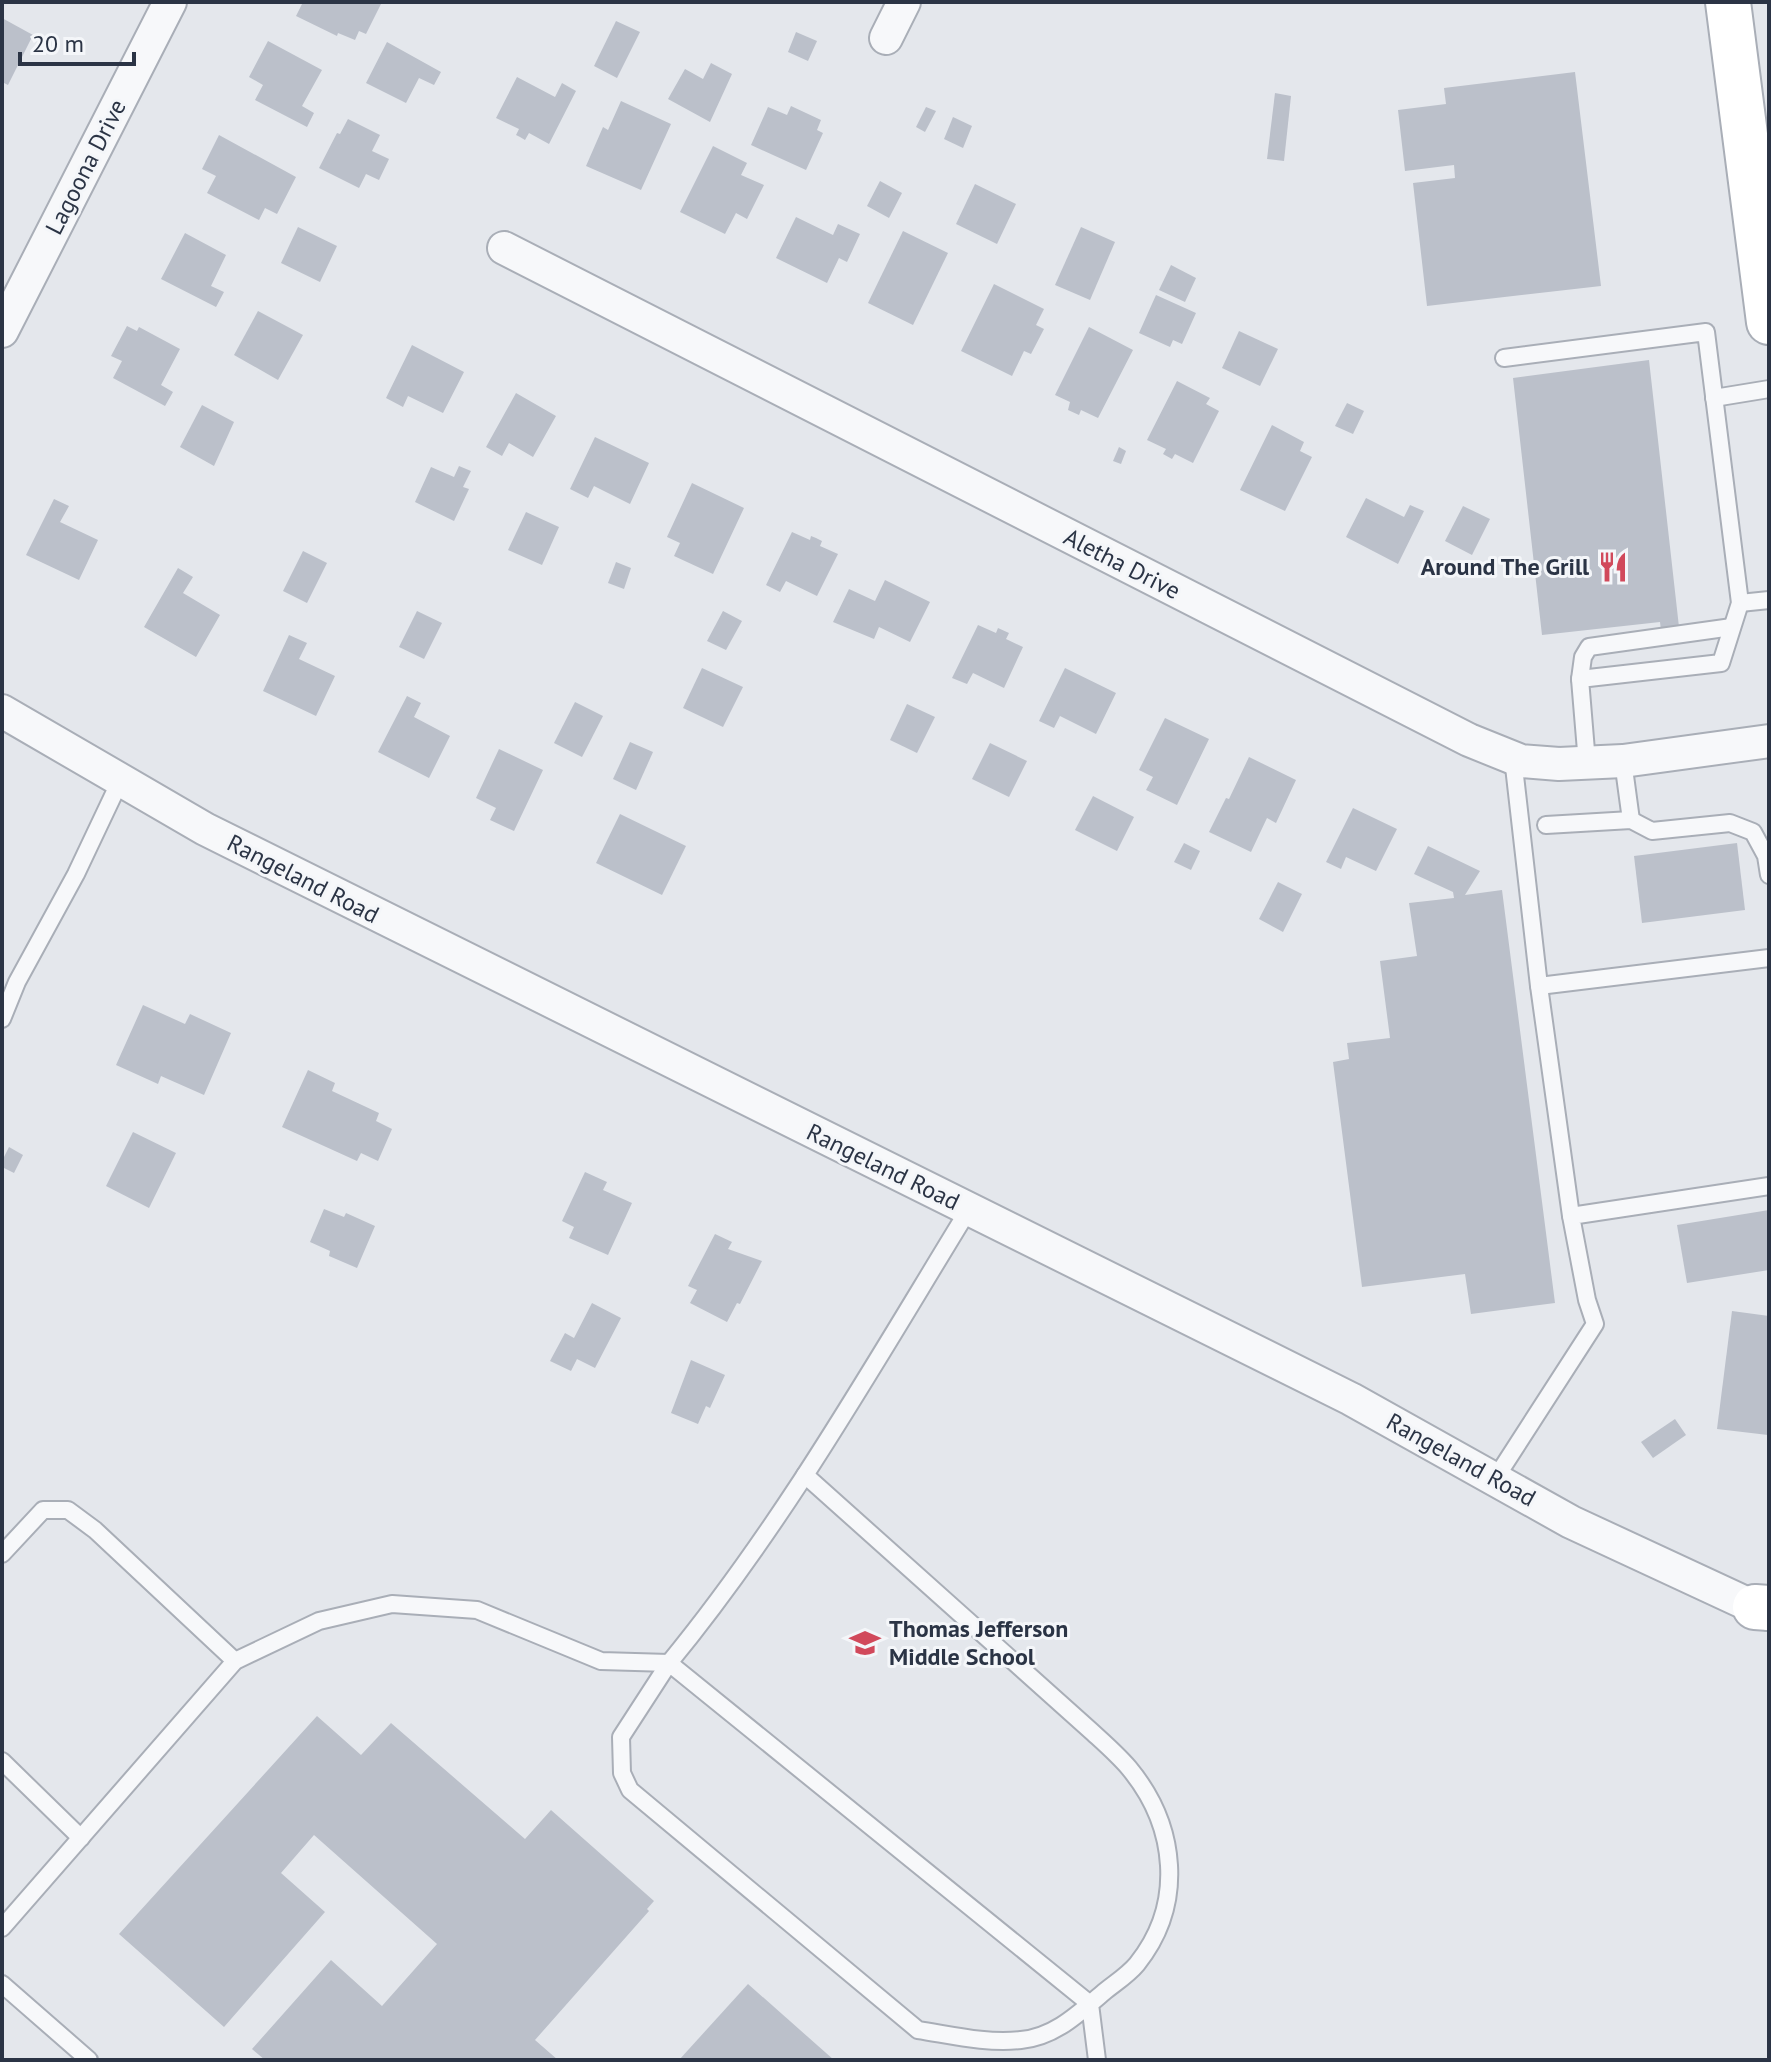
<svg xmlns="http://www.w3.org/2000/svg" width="1771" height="2062" viewBox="0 0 1771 2062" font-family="'PT Sans',sans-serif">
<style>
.building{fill:#bbc0ca}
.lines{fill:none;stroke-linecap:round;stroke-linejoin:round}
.lane-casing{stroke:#a9aeb7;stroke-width:20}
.street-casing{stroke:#a9aeb7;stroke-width:36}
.secondary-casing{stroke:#a9aeb7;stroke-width:48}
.lane{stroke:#f7f8fa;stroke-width:16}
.street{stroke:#f7f8fa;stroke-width:32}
.secondary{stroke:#fff;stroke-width:44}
.labels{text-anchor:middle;stroke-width:6;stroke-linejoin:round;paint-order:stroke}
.street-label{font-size:24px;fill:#2b3445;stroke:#f4f6f9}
.poi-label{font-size:24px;font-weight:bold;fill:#2b3445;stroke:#f4f6f9;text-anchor:end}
</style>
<rect width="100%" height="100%" fill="#e4e7ec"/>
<!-- building -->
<g class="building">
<path d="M303,2h79l-16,32 -7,-3 -4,9 -17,-7 -1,3 -41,-20z"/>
<path d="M2,18l31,17 -25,50 -6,-3z"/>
<path d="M616,21l24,11 -23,46 -23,-12z"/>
<path d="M796,32l21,9 -9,20 -20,-9z"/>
<path d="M268,41l54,29 -20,36 12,7 -7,14 -52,-27 8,-15 -14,-8z"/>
<path d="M387,42l54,30 -7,13 -15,-7 -13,25 -40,-20z"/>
<path d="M711,63l21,11 -22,48 -42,-23 17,-30 18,10z"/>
<path d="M1575,72l26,214 -174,20 -14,-123 42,-5 -1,-13 -49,6 -7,-61 48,-6 -2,-16z"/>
<path d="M517,77l38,20 7,-14 14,8 -27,53 -20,-11 -4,7 -5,-3 -4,-2 3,-6 -23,-11z"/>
<path d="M1275,93l16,3 -7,65 -17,-2z"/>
<path d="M621,101l50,23 -30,66 -55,-24 17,-39 5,3z"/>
<path d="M791,106l30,14 -4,10 6,3 -17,37 -55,-25 17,-38 19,8z"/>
<path d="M926,107l10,4 -11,21 -9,-5z"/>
<path d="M953,117l19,9 -9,22 -19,-9z"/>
<path d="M348,119l32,16 -8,16 17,8 -10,21 -13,-6 -7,14 -40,-20 18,-35 3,1z"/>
<path d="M219,135l77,42 -19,37 -12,-6 -6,12 -52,-27 9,-17 -14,-7z"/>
<path d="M713,146l34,17 -6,12 23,10 -17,34 -11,-6 -11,21 -45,-22z"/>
<path d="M880,181l22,12 -13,25 -22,-12z"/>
<path d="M975,184l41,20 -19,40 -41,-20z"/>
<path d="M796,217l37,18 5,-11 22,10 -13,28 -8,-4 -12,25 -51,-25z"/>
<path d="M298,227l39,19 -17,36 -39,-19z"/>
<path d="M1081,227l34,15 -25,58 -35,-15z"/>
<path d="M903,231l45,22 -35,72 -45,-22z"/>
<path d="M185,233l41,22 -15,31 13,6 -8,15 -55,-28z"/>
<path d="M1171,265l25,13 -11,24 -26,-12z"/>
<path d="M994,284l50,25 -8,16 8,4 -13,25 -7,-3 -12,25 -51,-25z"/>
<path d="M1156,295l40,18 -14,31 -9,-4 -3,7 -31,-14z"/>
<path d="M258,311l45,24 -25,45 -44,-25z"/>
<path d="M127,326l10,5 2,-4 41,22 -19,36 12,7 -8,14 -52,-28 9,-17 -11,-5z"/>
<path d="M1089,327l44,23 -35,68 -17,-8 -2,5 -11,-5 2,-8 -15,-7z"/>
<path d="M1239,331l39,18 -18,37 -38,-18z"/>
<path d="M412,345l52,27 -21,41 -35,-17 -5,11 -17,-9z"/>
<path d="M1649,360l30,267 -18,3 -1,-8 -118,13 -29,-257z"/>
<path d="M1177,381l33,17 -4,6 13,7 -26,52 -18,-9 -3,5 -9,-5 3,-5 -19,-9z"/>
<path d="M516,393l40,23 -23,41 -24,-14 -7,13 -16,-9z"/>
<path d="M1347,403l17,8 -11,23 -18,-8z"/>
<path d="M202,405l32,17 -20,44 -34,-19z"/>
<path d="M1272,425l32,17 -4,9 12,6 -27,54 -45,-21z"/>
<path d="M595,437l54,26 -19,41 -36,-18 -6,12 -18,-9z"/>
<path d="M1119,447l7,4 -5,13 -8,-3z"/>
<path d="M459,466l12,5 -8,16 6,2 -15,32 -39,-19 16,-35 23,10z"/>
<path d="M692,483l52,25 -31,66 -39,-18 6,-13 -13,-6z"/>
<path d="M1366,498l38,19 6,-12 14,6 -26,53 -52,-27z"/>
<path d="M54,499l15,7 -9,16 38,18 -19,40 -53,-25z"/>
<path d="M1463,506l27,13 -18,36 -27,-14z"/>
<path d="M526,512l33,15 -17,38 -34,-15z"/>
<path d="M792,532l18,8 1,-4 5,2 6,3 -2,5 18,8 -21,42 -31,-15 -6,11 -14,-7z"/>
<path d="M303,551l24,12 -20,40 -24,-12z"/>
<path d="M616,562l15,6 -7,21 -16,-6z"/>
<path d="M178,568l15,9 -10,16 37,22 -24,42 -52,-30z"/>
<path d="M885,580l45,22 -20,40 -31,-15 -5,12 -41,-17 16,-33 26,12z"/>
<path d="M417,611l25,12 -18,36 -25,-12z"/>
<path d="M723,611l19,10 -16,29 -19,-9z"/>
<path d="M978,625l18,8 2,-5 11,5 -3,6 17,8 -19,41 -31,-15 -6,11 -15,-6z"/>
<path d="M289,635l18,8 -8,16 36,17 -19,40 -53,-25z"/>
<path d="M702,668l41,19 -20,40 -40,-19z"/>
<path d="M1065,668l51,25 -20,41 -36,-18 -6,12 -15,-7z"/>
<path d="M407,696l14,7 -7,14 36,19 -21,42 -51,-26z"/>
<path d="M575,702l28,14 -21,41 -28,-14z"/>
<path d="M907,704l28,13 -18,36 -27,-13z"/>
<path d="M1165,718l44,21 -32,66 -31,-15 7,-13 -14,-7z"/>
<path d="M630,742l23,10 -17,38 -23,-11z"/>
<path d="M990,743l37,18 -18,36 -37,-18z"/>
<path d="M499,749l44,21 -29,61 -24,-11 6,-12 -20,-10z"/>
<path d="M1249,757l47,23 -20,43 -9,-5 -16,34 -42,-20 17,-34 3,1z"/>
<path d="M1093,796l41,21 -17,34 -42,-21z"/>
<path d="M1353,808l44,21 -21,42 -30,-14 -5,12 -15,-7z"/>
<path d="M620,814l66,32 -24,49 -66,-32z"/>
<path d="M1184,843l16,8 -9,19 -17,-8z"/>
<path d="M1737,843l8,67 -103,13 -8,-67z"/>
<path d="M1428,846l52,25 -15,24 37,-5 53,413 -84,11 -6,-40 -103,13 -29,-225 16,-3 -2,-16 43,-5 -10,-77 37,-5 -8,-53 45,-5 -1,-6 -39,-18z"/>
<path d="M1278,882l24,12 -19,38 -24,-13z"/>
<path d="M143,1005l42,19 5,-10 41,19 -27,62 -43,-19 -3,8 -42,-19z"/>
<path d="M308,1070l27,13 -3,8 47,22 -3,8 16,8 -14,32 -17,-8 -4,8 -75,-34z"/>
<path d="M133,1132l43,21 -27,55 -43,-22z"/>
<path d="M9,1147l14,8 -9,18 -12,-6v-6z"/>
<path d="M585,1172l22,10 -4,8 29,13 -24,52 -39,-17 5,-11 -12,-6z"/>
<path d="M324,1209l20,8 2,-4 29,13 -18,42 -28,-12 1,-5 -20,-9z"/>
<path d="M1769,1210v60l-82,13 -10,-58z"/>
<path d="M715,1234l17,8 -4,7 34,12 -22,43 -3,-1 -10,19 -37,-19 7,-13 -9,-4z"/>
<path d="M592,1303l29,15 -26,50 -18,-9 -6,12 -21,-10 15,-28 9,5z"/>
<path d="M1732,1311l37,5 -1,119 -51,-6z"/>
<path d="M691,1360l34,15 -15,33 -4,-2 -8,18 -27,-11z"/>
<path d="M1675,1419l11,16 -33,23 -12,-16z"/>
<path d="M317,1716l44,39 30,-32 134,116 26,-29 103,91 -7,8 2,2 -114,129 23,20h-293l-13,-11 79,-89 51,46 55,-62 -123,-109 -33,38 44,39 -101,115 -105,-93z"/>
<path d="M748,1984l86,76h-155z"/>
</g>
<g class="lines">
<!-- lane casing -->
<g class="lane-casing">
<g id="lane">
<path d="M1504,358l202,-26 34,271 -19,60 -141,16 7,84"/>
<path d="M1714,398l55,-9"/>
<path d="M1740,603l29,-3"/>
<path d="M1580,679l3,-22 6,-10 143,-20"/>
<path d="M1513,758l26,228 32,230"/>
<path d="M1623,761l8,59"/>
<path d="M1546,825l85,-5 21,11 78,-8 23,9 13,24 3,19"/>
<path d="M1539,986l230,-28"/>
<path d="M2,1019l15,-37 59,-108 44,-93"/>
<path d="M805,1475l285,255c13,12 27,24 39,38 48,58 56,136 8,196 -9,11 -22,19 -33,28 -25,21 -49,45 -83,48 -34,4 -70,-5 -103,-10l-288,-240 -8,-17 -1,-36 48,-74 421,341 7,56"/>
<path d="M1495,1479l100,-155 -8,-24 -16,-84 198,-30"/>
<path d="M2,1554l41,-44h25l27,20 140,131"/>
<path d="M2,1761l79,77"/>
<path d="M2,1928l233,-267 84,-40 73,-17 85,6 124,51 68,2c115,-140 205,-299 300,-454"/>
<path d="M2,1984l87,76"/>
</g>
</g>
<!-- street casing -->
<g class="street-casing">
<g id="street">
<path d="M886,38l18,-36"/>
<path d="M504,248l965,492 52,21 38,3 64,-3 146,-20"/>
<path d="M2,331l168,-329"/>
<path d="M2,711l203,118 1146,570 220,123 198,92"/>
</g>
</g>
<!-- secondary casing -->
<g class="secondary-casing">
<g id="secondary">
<path d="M1728,2l41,320"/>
<path d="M1755,1607l14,1"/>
</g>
</g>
<!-- lane -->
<use href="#lane" class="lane"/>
<!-- street -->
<use href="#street" class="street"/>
<!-- secondary -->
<use href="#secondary" class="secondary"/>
</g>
<!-- icons -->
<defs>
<g id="restaurant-bare" transform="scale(2.4)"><path d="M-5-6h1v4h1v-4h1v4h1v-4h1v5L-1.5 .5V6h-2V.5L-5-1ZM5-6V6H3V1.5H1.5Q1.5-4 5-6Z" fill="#d1495b" stroke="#f4f6f9" stroke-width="2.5" paint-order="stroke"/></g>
<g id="school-bare" transform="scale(2.4)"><path d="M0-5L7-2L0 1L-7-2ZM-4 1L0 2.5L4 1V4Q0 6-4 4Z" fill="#d1495b" stroke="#f4f6f9" stroke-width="2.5" paint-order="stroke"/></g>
</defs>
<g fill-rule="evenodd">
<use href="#restaurant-bare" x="1613" y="567"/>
<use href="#school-bare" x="865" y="1643"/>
</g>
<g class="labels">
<!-- street labels -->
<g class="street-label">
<text transform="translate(86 167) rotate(-63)" y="8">Lagoona Drive</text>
<text transform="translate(1122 564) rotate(27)" y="8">Aletha Drive</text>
<text transform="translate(303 879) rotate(27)" y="8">Rangeland Road</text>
<text transform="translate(883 1167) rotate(26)" y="8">Rangeland Road</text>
<text transform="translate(1461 1460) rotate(29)" y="8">Rangeland Road</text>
</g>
<!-- poi labels -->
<g class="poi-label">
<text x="1589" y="575">Around The Grill</text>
<text x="889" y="1637" text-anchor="start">Thomas Jefferson<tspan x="889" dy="28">Middle School</tspan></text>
</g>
</g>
<!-- border -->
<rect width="1771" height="2062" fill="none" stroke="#2b3445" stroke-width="8"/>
<!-- scale -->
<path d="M20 52v12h114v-12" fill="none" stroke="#2b3445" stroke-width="4"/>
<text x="32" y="52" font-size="24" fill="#2b3445" stroke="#f4f6f9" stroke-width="6" paint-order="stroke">20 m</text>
</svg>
